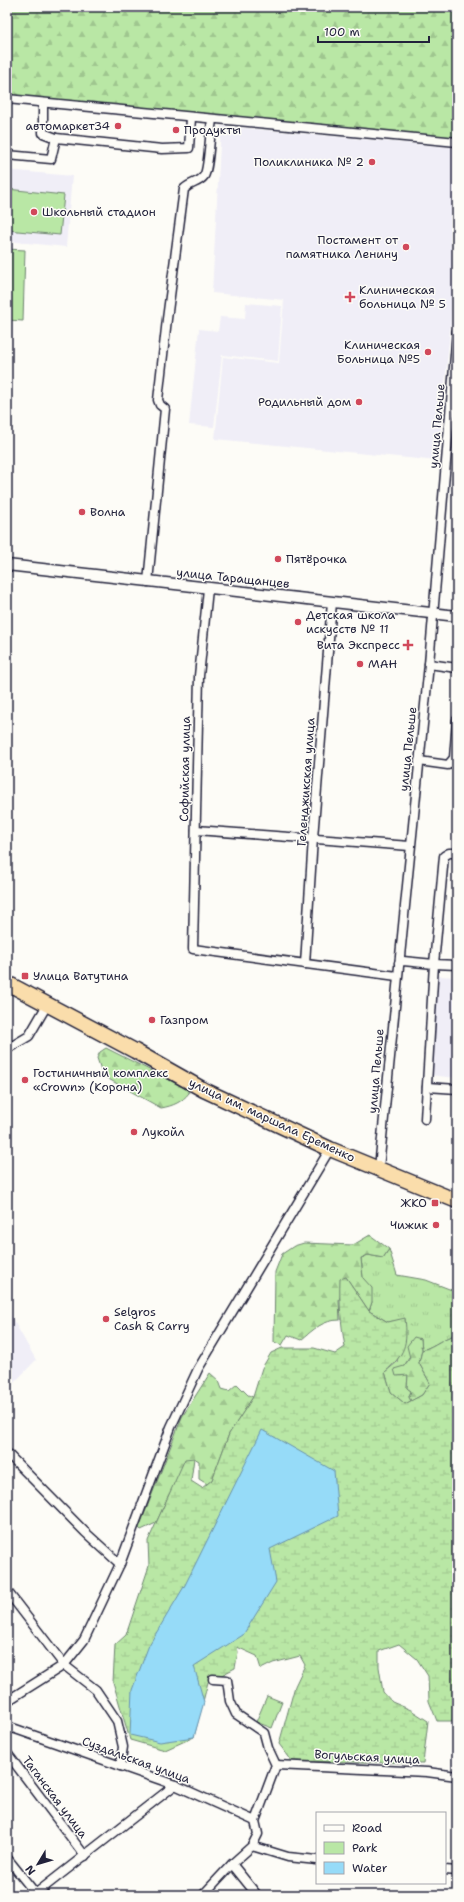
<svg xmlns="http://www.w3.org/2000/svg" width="464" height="1902" viewBox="0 0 464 1902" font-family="'Shantell Sans',sans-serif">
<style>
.built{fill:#f0eef7}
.grass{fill:url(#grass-tufts);stroke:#6e8470}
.forest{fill:url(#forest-firs);stroke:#6e8470}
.wetland{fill:url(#wetland-marsh);stroke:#6e8470}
.green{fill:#b9e7a5;stroke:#6e8470}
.water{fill:#96dbf8;stroke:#6891ac}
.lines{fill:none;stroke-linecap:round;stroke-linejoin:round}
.minor-casing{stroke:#22223b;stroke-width:11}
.tertiary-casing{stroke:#22223b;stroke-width:13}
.trunk-casing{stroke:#22223b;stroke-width:17}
.minor{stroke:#fdfcf7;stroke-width:8}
.tertiary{stroke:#fdfcf7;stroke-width:10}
.trunk{stroke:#faddab;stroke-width:14}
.poi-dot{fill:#d1495b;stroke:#fdfcf7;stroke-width:1.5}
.labels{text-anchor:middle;stroke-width:3;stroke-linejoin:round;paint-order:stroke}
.poi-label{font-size:12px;fill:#22223b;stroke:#fdfcf7;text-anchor:start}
.street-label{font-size:12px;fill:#22223b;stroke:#fdfcf7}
</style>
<defs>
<pattern id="grass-tufts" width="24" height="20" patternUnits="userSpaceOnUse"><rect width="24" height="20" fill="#b9e7a5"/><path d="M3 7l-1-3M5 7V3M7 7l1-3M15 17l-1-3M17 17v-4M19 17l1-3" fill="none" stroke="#9fc68f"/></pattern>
<pattern id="forest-firs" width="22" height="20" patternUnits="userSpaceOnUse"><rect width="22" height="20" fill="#b9e7a5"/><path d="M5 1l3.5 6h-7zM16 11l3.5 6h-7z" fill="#9fc68f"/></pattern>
<pattern id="wetland-marsh" width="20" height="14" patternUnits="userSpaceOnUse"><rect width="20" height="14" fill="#b9e7a5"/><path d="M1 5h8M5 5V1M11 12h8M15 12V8" fill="none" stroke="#9fc68f"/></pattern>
</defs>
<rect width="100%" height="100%" fill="#fdfcf7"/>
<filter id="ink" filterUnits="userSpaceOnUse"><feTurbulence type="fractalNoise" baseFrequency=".025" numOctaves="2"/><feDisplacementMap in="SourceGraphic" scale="8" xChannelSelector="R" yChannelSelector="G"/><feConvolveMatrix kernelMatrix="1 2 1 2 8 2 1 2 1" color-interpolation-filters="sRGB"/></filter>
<g filter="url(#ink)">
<!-- built -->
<g class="built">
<path d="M221,126l236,22v106l-19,207 -223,-22 8,-82 56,6 5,-63 -72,-7z"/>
<path d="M7,170l65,6 -6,71 -59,-6z"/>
<path d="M246,303l36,3 -4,55 -56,-6 -8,72 -25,-2 10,-96 19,2 2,-14 25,2z"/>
<path d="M438,976l19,1v101l-28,-3z"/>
<path d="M7,1309l29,51 -29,30z"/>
</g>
<!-- grass -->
<path class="grass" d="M389,1249l8,26 29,5 31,12v43c-14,2 -21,11 -35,15l-1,-11 -17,27 4,9 -1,13 4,3 -2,6 2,4 -6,3 -14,-12 -6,-20 12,-10 8,-43 -17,3 -19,-11 3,-9 -9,-24 -2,-20 7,-3 15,3z"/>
<!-- forest -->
<g class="forest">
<path d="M7,7h450v134l-450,-45z"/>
<path d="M106,1048l81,41 2,4c-7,9 -16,13 -28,15l-58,-32 -6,-18 3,-6z"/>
<path d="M370,1235l19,14 -6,9 -15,-3 -7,3 2,20 9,10v14l-3,9 -23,-34 -7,23 1,20c-17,0 -26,9 -39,20l-13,-5 -6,10 -8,-3 1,-70 7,-18 12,-8 10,-3 49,2z"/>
<path d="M414,1337l7,2 1,11 -3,13 11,20 -8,12 -11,6 -2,-4 2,-6 -4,-3 1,-13 -12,1 -2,-7 10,-3 6,-8 -3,-12z"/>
<path d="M210,1373l9,8 3,8 7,2 8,-7 11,11 5,2 -24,37 -17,46 -5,4 -8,-5v-18l-5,-3 -25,37 -13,28 -15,7 -2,-2 43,-111z"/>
</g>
<!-- wetland -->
<path class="wetland" d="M346,1277l23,34 19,11 17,-4c3,27 0,36 -20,54l6,20 14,12 17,-9 8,-12 -11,-20 3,-13c14,-4 21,-13 35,-15v386h-20l-8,-20 -1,-25 -11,-17 -18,-15 -20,7v16l4,25 9,10 19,8 17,11 -5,42 -131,-2 -13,-17 16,-58 10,-21 -5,-9 -27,7 -12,6 -4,-13 -20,-9 1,5 -3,16 -27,14 -14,55 -29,13 -35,-10 -17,-58 2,-37 11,-10 23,-69 -1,-25 37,-82 9,-1 -3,23 11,7 10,-8 17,-46 24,-37 9,-29 9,-15 11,-5h32l21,6 10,-7c-4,-23 -6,-44 -5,-68z"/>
<!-- green -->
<g class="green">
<path d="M7,189l57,6 -4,40 -53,-5z"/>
<path d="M7,249l18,1 -2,71 -16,-1z"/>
<path d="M267,1696l15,6 -10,26 -16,-6z"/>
</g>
<!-- water -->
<path class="water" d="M262,1430l72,41 4,45 -68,33 6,33 -33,53 -49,31 10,36 -10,35 -34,5 -30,-7 2,-45 17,-45 36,-60z"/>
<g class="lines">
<!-- minor casing -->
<g class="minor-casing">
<g id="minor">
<path d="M7,99l450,43"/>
<path d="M43,103v30l13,5 106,11 27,-1 2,-30"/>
<path d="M7,155l44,4 5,-21"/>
<path d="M148,582l17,-173 -5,-4 -2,-5 9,-81 17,-130c7,-7 15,-6 20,-13 5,-7 6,-46 8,-56"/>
<path d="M208,589l-9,87 -6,273 204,27"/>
<path d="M429,664l28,4"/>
<path d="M419,761l29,4 6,-7 3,-38"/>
<path d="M196,830l214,16"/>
<path d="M457,853h-8l-5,3 -10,108 23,1"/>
<path d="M399,963l4,-2 31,3 -9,155"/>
<path d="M305,964l8,-126 19,-236"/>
<path d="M7,1049l22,-13 18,-31"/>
<path d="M427,1087l30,2"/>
<path d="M379,1168l50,-504 28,-333"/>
<path d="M7,1453l78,79 35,32"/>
<path d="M7,1591l57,74 32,25 21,31 6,26 -3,19"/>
<path d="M7,1701l57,-36 20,-25 36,-76 51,-137 27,-58 132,-220"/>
<path d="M7,1726l168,59 80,36"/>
<path d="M7,1753l78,103"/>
<path d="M276,1765l151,7 30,4"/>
<path d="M252,1846l36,11 29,3"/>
<path d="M7,1858l29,36"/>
<path d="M232,1864l25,31"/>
<path d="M445,1870l12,1"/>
<path d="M34,1895l141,-110"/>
<path d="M203,1895l29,-31 20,-18 6,-12 -3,-13 21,-56 -8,-17 -4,-15 -28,-19 -6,-13 -3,-21 -14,-1"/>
</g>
</g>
<!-- tertiary casing -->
<g class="tertiary-casing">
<path id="tertiary" d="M7,565l450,51"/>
</g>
<!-- trunk casing -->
<g class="trunk-casing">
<path id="trunk" d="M7,983l128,68 69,39 126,59 127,52"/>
</g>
<!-- minor -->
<use href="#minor" class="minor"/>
<!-- tertiary -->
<use href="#tertiary" class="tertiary"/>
<!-- trunk -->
<use href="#trunk" class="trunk"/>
</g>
</g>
<!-- markers -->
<g class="poi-dot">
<circle cx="118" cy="126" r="4"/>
<circle cx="176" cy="130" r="4"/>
<circle cx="372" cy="162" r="4"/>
<circle cx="34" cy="212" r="4"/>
<circle cx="406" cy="247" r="4"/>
<path d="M348 291h4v4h4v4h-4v4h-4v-4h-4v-4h4z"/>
<circle cx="428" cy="352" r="4"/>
<circle cx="359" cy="402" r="4"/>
<circle cx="82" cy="512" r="4"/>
<circle cx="278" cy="559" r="4"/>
<circle cx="298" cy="622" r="4"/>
<path d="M406 639h4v4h4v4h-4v4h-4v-4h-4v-4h4z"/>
<circle cx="360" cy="664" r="4"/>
<rect x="21" y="972" width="8" height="8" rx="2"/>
<circle cx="152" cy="1020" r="4"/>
<circle cx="25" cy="1080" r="4"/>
<circle cx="134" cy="1132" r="4"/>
<rect x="431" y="1199" width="8" height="8" rx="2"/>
<circle cx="436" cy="1225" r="4"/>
<circle cx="106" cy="1319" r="4"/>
</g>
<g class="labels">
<!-- poi labels -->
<g class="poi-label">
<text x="110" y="130" text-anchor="end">автомаркет34</text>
<text x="184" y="134">Продукты</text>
<text x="364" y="166" text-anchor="end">Поликлиника № 2</text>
<text x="42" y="216">Школьный стадион</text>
<text x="398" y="244" text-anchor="end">Постамент от<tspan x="398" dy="14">памятника Ленину</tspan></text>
<text x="359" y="294">Клиническая<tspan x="359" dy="14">больница № 5</tspan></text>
<text x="420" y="349" text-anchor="end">Клиническая<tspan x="420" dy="14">Больница №5</tspan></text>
<text x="351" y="406" text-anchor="end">Родильный дом</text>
<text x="90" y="516">Волна</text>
<text x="286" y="563">Пятёрочка</text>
<text x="306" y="619">Детская школа<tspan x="306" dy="14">искусств № 11</tspan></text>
<text x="400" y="649" text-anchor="end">Вита Экспресс</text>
<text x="368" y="668">МАН</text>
<text x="33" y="980">Улица Ватутина</text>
<text x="160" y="1024">Газпром</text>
<text x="33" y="1077">Гостиничный комплекс<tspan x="33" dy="14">«Crown» (Корона)</tspan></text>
<text x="142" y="1136">Лукойл</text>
<text x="427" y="1207" text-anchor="end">ЖКО</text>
<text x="428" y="1229" text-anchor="end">Чижик</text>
<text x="114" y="1316">Selgros<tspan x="114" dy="14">Cash &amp; Carry</tspan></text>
</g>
<!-- street labels -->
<g class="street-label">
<text transform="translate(437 426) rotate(-85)" y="4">улица Пельше</text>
<text transform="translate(233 578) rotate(6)" y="4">улица Таращанцев</text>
<text transform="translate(408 749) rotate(-84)" y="4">улица Пельше</text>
<text transform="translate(185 769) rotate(-89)" y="4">Софийская улица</text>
<text transform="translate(306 782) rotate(-86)" y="4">Геленджикская улица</text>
<text transform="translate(376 1071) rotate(-85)" y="4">улица Пельше</text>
<text transform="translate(272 1120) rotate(25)" y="4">улица им. маршала Еременко</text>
<text transform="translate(367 1757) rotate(3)" y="4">Вогульская улица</text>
<text transform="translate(136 1760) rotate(20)" y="4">Суздальская улица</text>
<text transform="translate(55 1797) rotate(53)" y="4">Таганская улица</text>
</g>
</g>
<!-- margin -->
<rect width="464" height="1902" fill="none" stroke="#fdfcf7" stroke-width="24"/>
<rect x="12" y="12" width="440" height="1878" fill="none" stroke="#22223b" stroke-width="1.5" filter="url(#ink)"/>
<!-- legend -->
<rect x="316" y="1812" width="130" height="72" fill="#fdfcf7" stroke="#a5a5ac"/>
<rect x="324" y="1825" width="20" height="6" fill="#fdfcf7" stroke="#a5a5ac"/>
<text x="352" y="1832" font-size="12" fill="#22223b">Road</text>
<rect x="324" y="1842" width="20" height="12" fill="#b9e7a5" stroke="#a5a5ac"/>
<text x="352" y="1852" font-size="12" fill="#22223b">Park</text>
<rect x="324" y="1862" width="20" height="12" fill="#96dbf8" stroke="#a5a5ac"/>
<text x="352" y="1872" font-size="12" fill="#22223b">Water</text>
<!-- north arrow -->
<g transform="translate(38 1864) rotate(232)" stroke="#fdfcf7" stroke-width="3" paint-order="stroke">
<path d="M0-3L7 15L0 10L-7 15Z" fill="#22223b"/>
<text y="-6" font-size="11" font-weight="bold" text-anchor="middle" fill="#22223b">N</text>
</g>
<!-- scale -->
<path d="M318 36v6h111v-6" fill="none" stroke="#22223b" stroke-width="2"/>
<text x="324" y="36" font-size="12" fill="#22223b" stroke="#fdfcf7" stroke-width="3" paint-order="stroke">100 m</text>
</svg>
